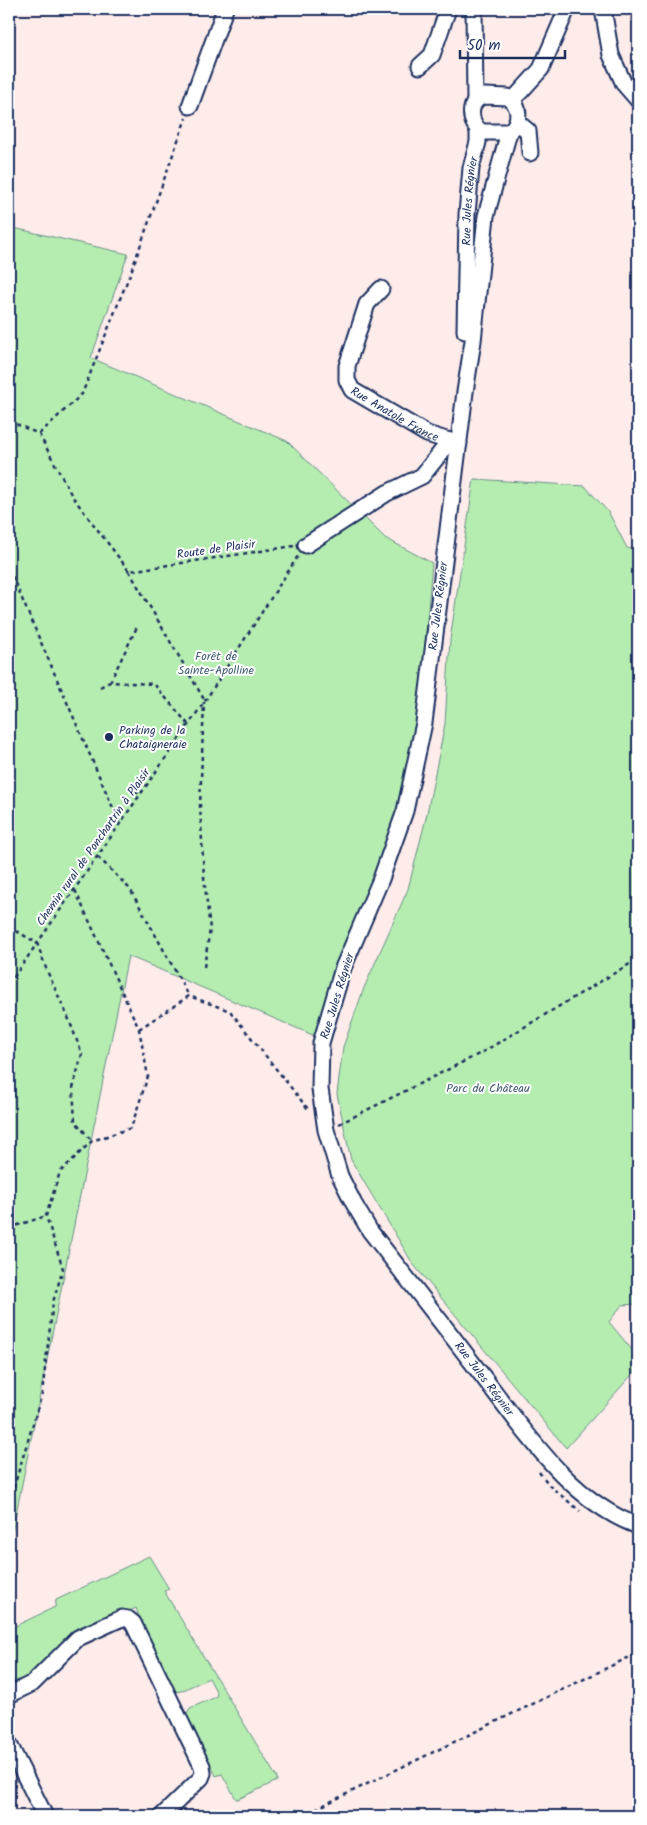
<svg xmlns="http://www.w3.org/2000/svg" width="647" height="1825" viewBox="0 0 647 1825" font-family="Kalam,sans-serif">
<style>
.green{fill:#b5edb0;stroke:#688e87}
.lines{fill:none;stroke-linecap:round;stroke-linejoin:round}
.minor-casing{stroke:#1b2f5e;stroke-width:19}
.path{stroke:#1b2f5e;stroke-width:2.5;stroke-dasharray:4 4;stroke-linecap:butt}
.minor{stroke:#fff;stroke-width:15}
.poi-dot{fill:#1b2f5e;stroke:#fff;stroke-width:2}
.labels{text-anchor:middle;stroke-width:4;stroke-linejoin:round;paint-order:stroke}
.street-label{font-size:12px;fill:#1b2f5e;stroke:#fff}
.park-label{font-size:12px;fill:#425e72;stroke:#fff}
.poi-label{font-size:12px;fill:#1b2f5e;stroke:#fff;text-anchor:start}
</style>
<rect width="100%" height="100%" fill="#feecea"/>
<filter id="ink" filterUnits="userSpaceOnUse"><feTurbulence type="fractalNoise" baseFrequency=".02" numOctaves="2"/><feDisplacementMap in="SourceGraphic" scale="10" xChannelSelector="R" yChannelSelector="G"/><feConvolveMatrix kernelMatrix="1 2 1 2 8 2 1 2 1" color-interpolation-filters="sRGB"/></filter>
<g filter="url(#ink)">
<!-- green -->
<g class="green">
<path d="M9,227l119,27 -37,104 196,83 98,97 47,25 -16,186 -28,104 -59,189 -201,-86 -119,593z"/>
<path d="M474,479l111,7 24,27 18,35 11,2v754l-16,1 -13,17 29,35v11l-72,80 -153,-184 -62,-104 -14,-66 6,-47 21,-59 44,-99 18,-71 19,-94 5,-84z"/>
<path d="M149,1556l20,33 -5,2 113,187v3l-39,18h-2l-14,-25 -6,2 -30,-61 4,-7 26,-11 1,-4 -8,-15 -28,13 -4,1 -4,-4 -32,-65 -5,-15 -66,29 -2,-2 -1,3 -38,38 -20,11v-58l46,-22 1,-7z"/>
</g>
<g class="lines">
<!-- minor casing -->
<g class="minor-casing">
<g id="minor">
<path d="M474,9l1,92"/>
<path d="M603,9l8,46 13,29 14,16"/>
<path d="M420,66l12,-11 16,-46"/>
<path d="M485,96l23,1c13,9 13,25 1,35h-27c-14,-8 -15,-33 3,-36z"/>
<path d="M513,100l28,-31 26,-60"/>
<path d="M190,106l35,-97"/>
<path d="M517,122l11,9 2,22"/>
<path id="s1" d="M509,132l-23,84 -13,125 -8,51 -41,331 -19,88 -24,68 -38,89 -22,75 -1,46 6,41 14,46 14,28 16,27c36,46 72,92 107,138 45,57 90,131 161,157"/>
<path id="s2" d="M381,289l-14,15 -20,62v14l5,10 75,44 32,10"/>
<path id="s3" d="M465,331l2,-117 4,-46 7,-26v-12"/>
<path d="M306,545l81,-52 35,-17 28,-35"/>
<path d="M9,1695l24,-12 45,-45 44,-20 6,1 5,4 69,143 1,7 -2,5 -39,38"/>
<path d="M9,1744l36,72"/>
</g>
</g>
<!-- path -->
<g class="path">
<path d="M9,421l30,13"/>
<path d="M39,434l43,-40 50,-125 54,-151"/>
<path d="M39,434l33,62 57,75 165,-25"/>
<path d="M9,569l111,255"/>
<path d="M129,571l76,130"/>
<path d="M110,682l28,-57"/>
<path d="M100,687l10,-5 44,2 34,40"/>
<path d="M133,783l6,13"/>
<path d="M98,857l32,32 59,107"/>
<path d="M9,927l28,16 10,28 21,46 14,37 -9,34 2,33 17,20"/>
<path d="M204,967l6,-38 -6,-52 -4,-71 4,-104"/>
<path d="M9,984l196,-283 93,-145"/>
<path d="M139,1029l50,-33 41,15 78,98"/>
<path d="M339,1124l142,-71 157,-94"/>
<path d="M9,1228l37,-12"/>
<path d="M539,1472l12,15 29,24"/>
<path d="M9,1503l33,-109 11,-92 10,-33 -17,-53 14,-44 32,-31 39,-13 17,-52 -9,-47 -64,-139"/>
<path d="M301,1816l337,-163"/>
</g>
<!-- minor -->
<use href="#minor" class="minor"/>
</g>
</g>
<!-- markers -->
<circle class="poi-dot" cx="109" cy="737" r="5"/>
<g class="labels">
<!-- street labels -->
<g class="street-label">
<text dy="4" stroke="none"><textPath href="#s3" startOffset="130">Rue Jules Régnier</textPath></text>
<text dy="4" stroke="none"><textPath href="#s2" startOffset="160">Rue Anatole France</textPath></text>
<text transform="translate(216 549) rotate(-8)" y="4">Route de Plaisir</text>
<text transform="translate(438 606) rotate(-83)" y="4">Rue Jules Régnier</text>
<text transform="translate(93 847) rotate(-55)" y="4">Chemin rural de Ponchartrin à Plaisir</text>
<text transform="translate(337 996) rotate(-73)" y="4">Rue Jules Régnier</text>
<text dy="4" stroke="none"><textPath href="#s1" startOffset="1320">Rue Jules Régnier</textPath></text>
</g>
<!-- park labels -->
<g class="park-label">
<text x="216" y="660">Forêt de<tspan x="216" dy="14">Sainte-Apolline</tspan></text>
<text x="488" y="1092">Parc du Château</text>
</g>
<!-- poi labels -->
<g class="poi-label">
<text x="119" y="734">Parking de la<tspan x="119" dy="14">Chataigneraie</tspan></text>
</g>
</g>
<!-- margin -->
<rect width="647" height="1825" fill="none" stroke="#fff" stroke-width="30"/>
<rect x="15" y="15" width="617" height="1795" fill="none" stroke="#1b2f5e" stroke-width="2" filter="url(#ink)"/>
<!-- scale -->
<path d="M460 50v8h105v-8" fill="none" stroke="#1b2f5e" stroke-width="2.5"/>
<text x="467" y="50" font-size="15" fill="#1b2f5e" stroke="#ffffff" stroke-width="4" paint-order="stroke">50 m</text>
</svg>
